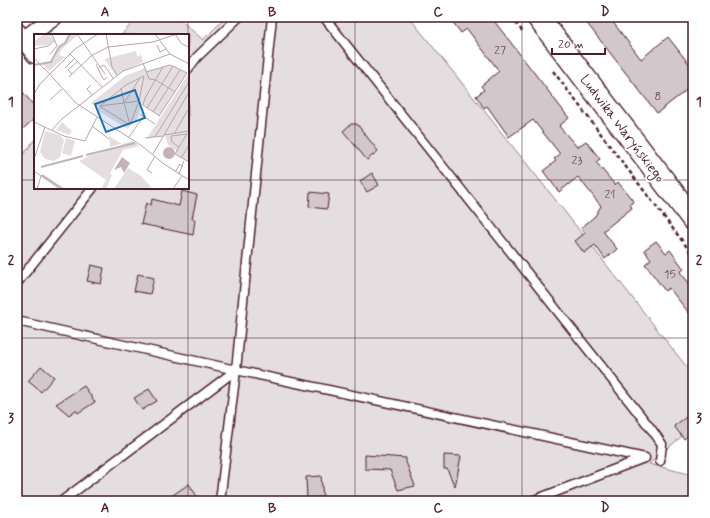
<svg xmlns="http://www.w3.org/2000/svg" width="710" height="518" viewBox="0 0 710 518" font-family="Mynerve,sans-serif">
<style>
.green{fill:#e5dee0;stroke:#987e86}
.building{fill:#d2c7cb;stroke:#4a1f2b}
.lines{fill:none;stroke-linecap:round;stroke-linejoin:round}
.lane-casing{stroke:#4a1f2b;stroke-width:11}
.street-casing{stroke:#4a1f2b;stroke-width:19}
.secondary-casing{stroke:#4a1f2b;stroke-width:25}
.path{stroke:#4a1f2b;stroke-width:2.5;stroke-dasharray:4 3;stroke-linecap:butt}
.lane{stroke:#fff;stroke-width:8}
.street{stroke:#fff;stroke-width:16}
.secondary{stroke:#fff;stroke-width:22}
.grid{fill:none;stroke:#4a1f2b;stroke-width:1;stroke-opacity:0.55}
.labels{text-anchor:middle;stroke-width:4;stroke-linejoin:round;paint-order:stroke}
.number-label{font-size:12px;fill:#6c4953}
.street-label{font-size:14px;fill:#4a1f2b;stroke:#fff}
.inset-river{fill:none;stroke:#c1b3b6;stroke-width:2}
.inset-road{fill:none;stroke:#b7a5aa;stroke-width:1}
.view{fill:#1f6fb2;fill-opacity:0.15;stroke:#1f6fb2;stroke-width:2}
.inset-edge{fill:none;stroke:#4a1f2b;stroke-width:2}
.neatline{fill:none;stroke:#4a1f2b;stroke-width:1.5}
.grid-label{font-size:13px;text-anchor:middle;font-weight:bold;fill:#4a1f2b}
</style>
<rect width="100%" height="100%" fill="#fff"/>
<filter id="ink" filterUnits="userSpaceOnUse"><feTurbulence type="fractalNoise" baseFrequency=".025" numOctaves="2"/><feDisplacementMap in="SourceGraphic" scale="8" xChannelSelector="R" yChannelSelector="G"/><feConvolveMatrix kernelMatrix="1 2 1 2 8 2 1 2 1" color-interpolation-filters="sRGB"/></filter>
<g filter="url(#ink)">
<!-- green -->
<path class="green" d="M138,17h39l26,23 23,-23h183l145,181 139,177v52l-44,37 44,11v26h-676v-338l18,-24v49h153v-153h-67z"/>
<!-- building -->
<g class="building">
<path d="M449,17h42l78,101 -10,8 18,21 9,-6 14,18 -4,3 19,23 3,-3 16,20 -4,2 2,4 -29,23 14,18 -12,10 -10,-14 -11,8 -9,-12 10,-8 -4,-5 14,-12 6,-10 -23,-29 -19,15 -16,-21 13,-10 -2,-2 6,-5 -27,-34 -24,17 -22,-31 -3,2 -8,-12 8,-6 -3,-4 18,-15 -32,-42 -6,4z"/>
<path d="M582,17h27l32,42 27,-22 25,32v16l-36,28z"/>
<path d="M17,85l18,22v11l-12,11 -6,-8z"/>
<path d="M351,124h6l21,27 -11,9 -24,-29z"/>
<path d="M372,173l7,12 -12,7 -7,-11z"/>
<path d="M182,191l15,4 -5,24h3l-2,16 -52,-11 5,-21 5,2 1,-6 27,7z"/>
<path d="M310,192l19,2 -2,15 -18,-2z"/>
<path d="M656,241l10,12 4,-3 14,19 -4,3 13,16v30l-24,-30 -4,3 -20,-27 6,-5 -7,-9z"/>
<path d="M91,265l13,3 -3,16 -14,-3z"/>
<path d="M138,274l16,4 -4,16 -16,-3z"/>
<path d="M41,366l13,11 -13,15 -13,-11z"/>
<path d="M84,386l11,16 -17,11 -2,-3 -7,5 -13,-11z"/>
<path d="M149,389l8,12 -15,9 -8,-12z"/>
<path d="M693,412v20l-9,7 -10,-13z"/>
<path d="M365,455l41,3v4l9,24 -17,4 -8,-20 -25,-1z"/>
<path d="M444,455l17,1 -6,31 -8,-18h-3z"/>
<path d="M321,476l2,21 -16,1 -1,-21z"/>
<path d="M189,484l11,17h-36z"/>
</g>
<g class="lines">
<!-- lane casing -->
<g class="lane-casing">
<g id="lane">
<path d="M324,17l328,413 10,14 -2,17"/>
<path d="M188,69l9,-12 42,-40"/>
<path d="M17,283l76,-95"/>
<path d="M17,321l219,49 409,88"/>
<path d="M236,370l36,-353"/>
<path d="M62,501l174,-131 -16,131"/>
<path d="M532,501l112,-43"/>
</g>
</g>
<!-- street casing -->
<g class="street-casing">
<g id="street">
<path d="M17,31l18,24"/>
<path d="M23,40l31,-23"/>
</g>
</g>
<!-- secondary casing -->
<g class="secondary-casing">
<path id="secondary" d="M538,17l155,202"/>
</g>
<!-- path -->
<g class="path">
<path d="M511,17l12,15"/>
<path d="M553,71l140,184"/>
</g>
<!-- lane -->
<use href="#lane" class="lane"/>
<!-- street -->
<use href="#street" class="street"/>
<!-- secondary -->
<use href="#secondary" class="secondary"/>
</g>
</g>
<!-- grid -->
<path class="grid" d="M188,17v484M355,17v484M522,17v484M17,180h18M188,180h505M17,338h676"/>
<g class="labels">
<!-- number labels -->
<g class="number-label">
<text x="500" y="54">27</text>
<text x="658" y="100">8</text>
<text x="577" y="164">23</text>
<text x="610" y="198">21</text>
<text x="670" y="278">15</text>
</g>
<!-- street labels -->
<g class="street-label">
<text transform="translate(623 128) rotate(53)" y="5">Ludwika Waryńskiego</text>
</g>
</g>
<!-- overview -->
<g transform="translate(34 34)">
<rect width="155" height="155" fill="#fff"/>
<path d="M10,0h7l3,6 -6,5 -14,1v-4zM34,0h11l-17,15 -3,6 6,2 -16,14 -7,-7 12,-4 5,-13 6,-3zM102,17l1,5 4,-1 2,7 -27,13 -12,-16zM136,31l17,8 -27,42 -18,-10 -6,16 -3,-1 -5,9 -31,-19 2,-4 -9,-2 35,-28 20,-8 1,3zM155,39v87l-1,2 -12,-8v-4l-8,-5 -3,-10 -18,3zM28,88l10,9 -3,4 -13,-5zM11,97l15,4 4,5 -4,17 -6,4 -9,-2 -5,-7zM75,102l13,8 11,-3 6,5 -16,4 -13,23 2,2 -6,14h-5l5,-9 -27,-19 10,-5 35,-10 -3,-2 -11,3zM32,104l9,3 -4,15 -9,-3zM94,134l13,8 10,11 -1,2h-36z" fill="#e5dee0"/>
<path d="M129 119a6 6 0 1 1 12 0a6 6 0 1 1-12 0ZM88,123l8,6 -6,10 -3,-6 -7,3z" fill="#c1b3b6"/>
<path class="inset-river" d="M0,31l17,-3 8,-15 6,-4 5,-9M52,121l49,-12M7,133l42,-11M8,141l21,14"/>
<path class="inset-road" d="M43,0l28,40M72,0l6,33 5,8M121,0l15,20 19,10M141,0l7,10 7,3M123,11l3,7 6,-3M0,15l14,-3 7,-6M16,20l7,-8 -5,-12M36,20l32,33M0,24l10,11M109,29l6,16 7,1 19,12M62,30l6,13 2,3 3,-3M65,33l5,-2 9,13M10,34l32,35 66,43 22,18 25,16M31,34l10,-10M112,38l17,-5 6,-2 4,1 -26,42 -4,-3 2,-7 18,-31M38,40l-4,-4 10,-9M110,42l-5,25 -39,5 26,-21zM35,43l22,-21 17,-9 45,-5 24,-8M57,51l-4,4 5,6M87,54l3,15 16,-25M0,60l6,-10 35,-35 23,-15M16,66l12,-11M90,69l6,22 9,-24M65,72l31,19M113,74l13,8M119,78l27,-42M106,80l15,10M125,82l28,-43 -14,-7M0,88l30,14 21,5M58,92l17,13M18,96l10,-11 61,-48 47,-17M140,100l15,-26M153,100l-8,13 -7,-5 -1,-6zM130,101l25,-4M95,103l14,-20M121,103l34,-55M111,104l18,-2M51,107l12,-24M145,113l-4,7 12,7 2,-2M119,120l36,-62M147,124l8,-13M0,125l11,-32M0,137l26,18M141,138l5,-8 3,3M118,139l-5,-3 8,-14M145,140l5,-13M3,155l4,-13M139,155l9,-13"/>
<path class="view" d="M101,56l10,28 -39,14 -11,-28z"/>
<rect width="155" height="155" class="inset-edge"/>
</g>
<!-- margin -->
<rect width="710" height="518" fill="none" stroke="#fff" stroke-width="44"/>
<!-- scale -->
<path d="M552 48v6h53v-6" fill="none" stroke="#4a1f2b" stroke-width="2"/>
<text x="558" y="48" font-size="12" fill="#4a1f2b" stroke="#ffffff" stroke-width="3" paint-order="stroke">20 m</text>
<rect x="22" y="22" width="666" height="474" class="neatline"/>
<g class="grid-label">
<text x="105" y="16">A</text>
<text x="272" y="16">B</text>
<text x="438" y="16">C</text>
<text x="605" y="16">D</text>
<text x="11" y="106">1</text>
<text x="699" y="106">1</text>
<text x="11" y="264">2</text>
<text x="699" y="264">2</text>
<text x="11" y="422">3</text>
<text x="699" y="422">3</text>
<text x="105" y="512">A</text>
<text x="272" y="512">B</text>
<text x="438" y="512">C</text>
<text x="605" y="512">D</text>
</g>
</svg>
